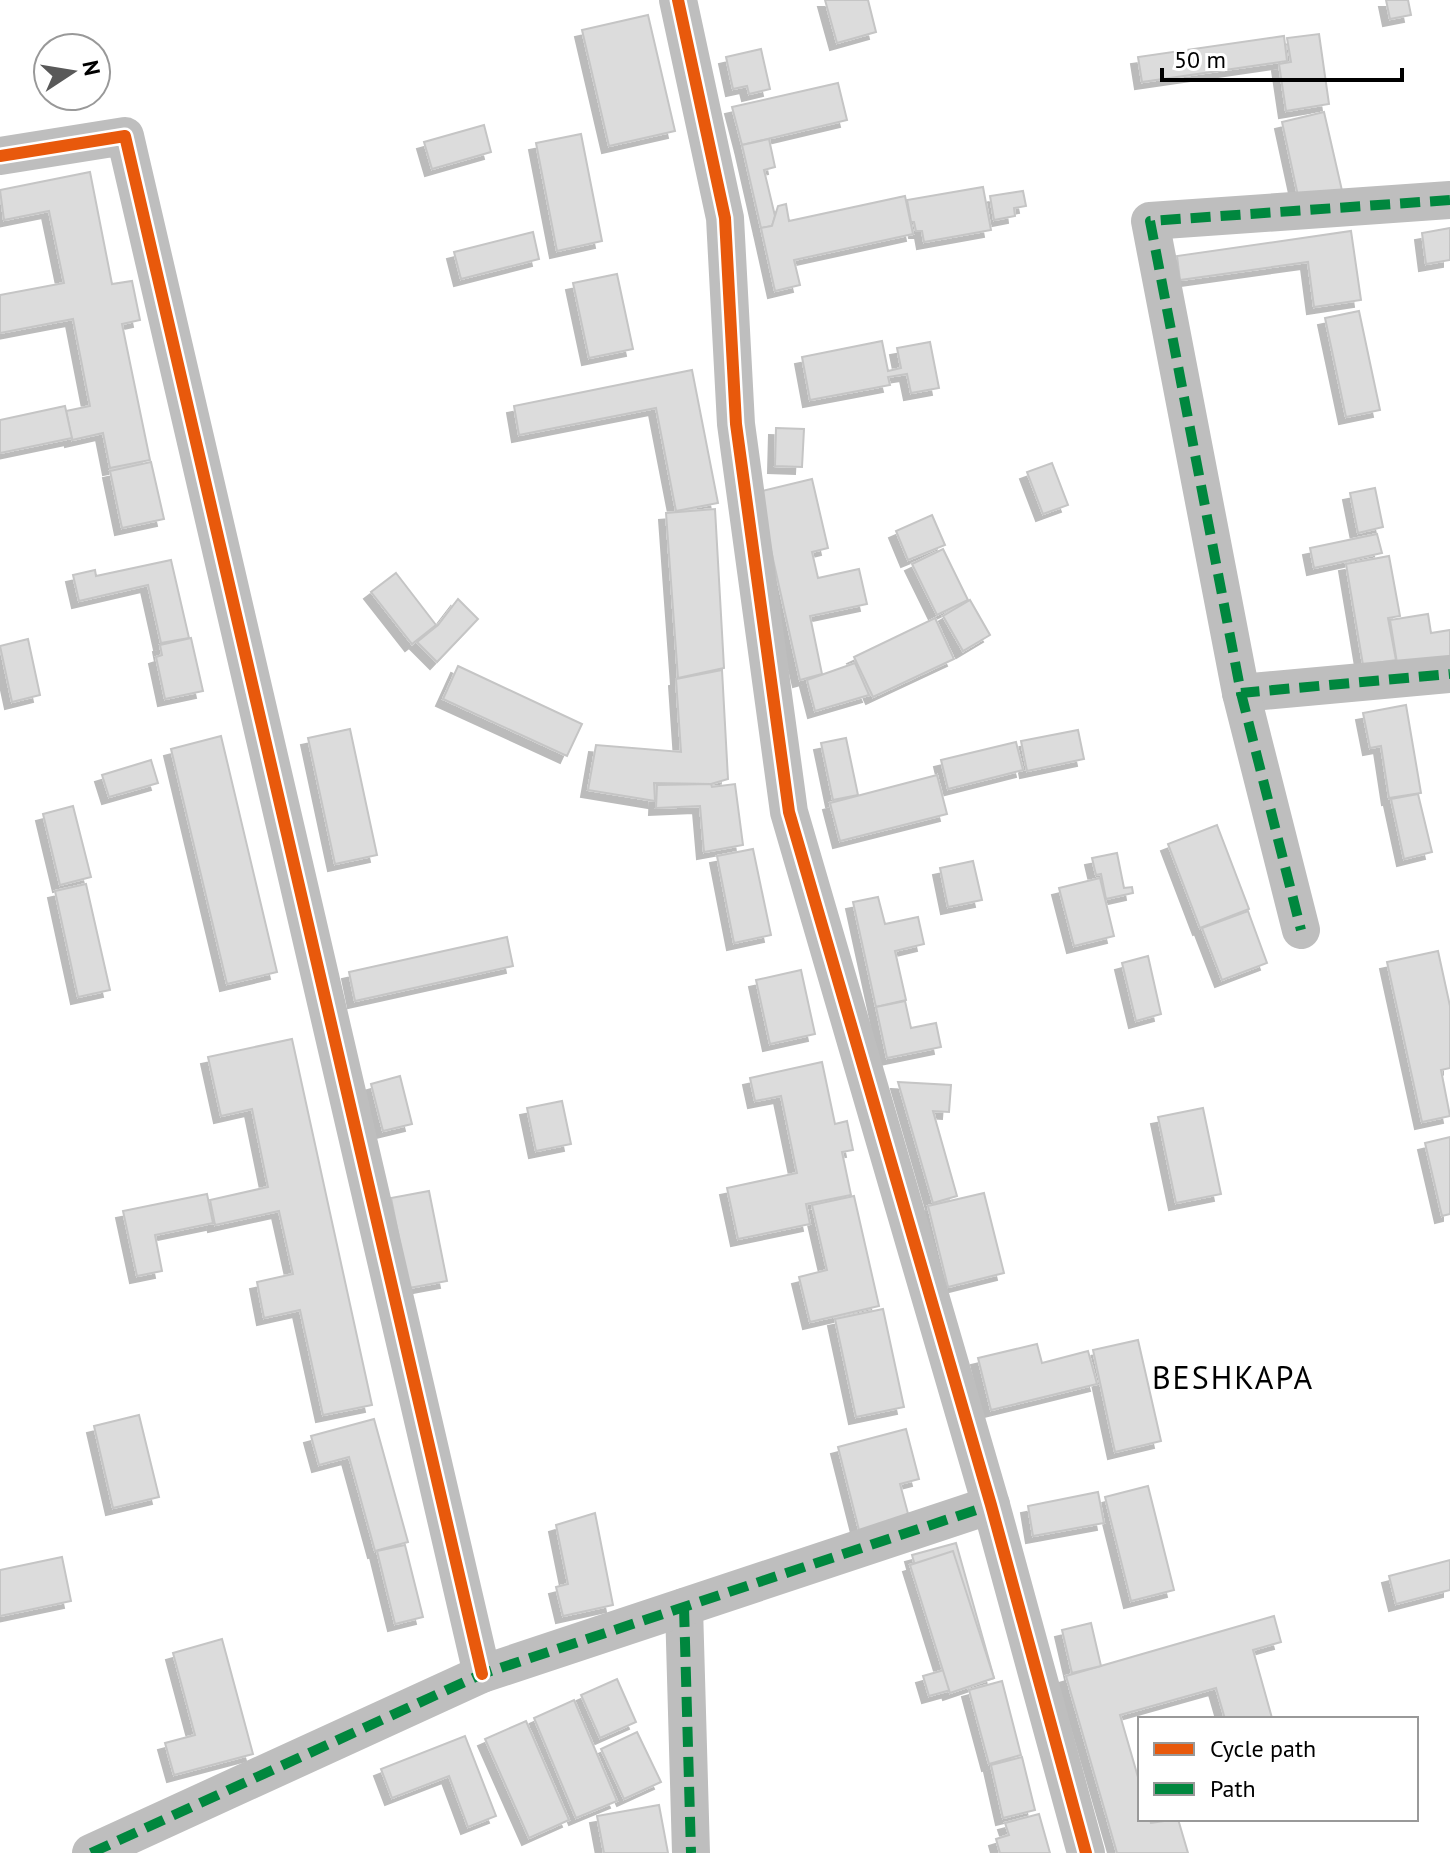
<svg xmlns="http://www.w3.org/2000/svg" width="1450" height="1853" viewBox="0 0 1450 1853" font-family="'PT Sans',sans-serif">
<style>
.building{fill:#dcdcdc;stroke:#c5c5c5;stroke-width:2;filter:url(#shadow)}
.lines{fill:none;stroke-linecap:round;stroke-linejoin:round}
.street{stroke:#bebebe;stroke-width:38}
.quiet{stroke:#00873e;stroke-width:10;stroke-dasharray:20 10;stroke-linecap:butt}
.cycleway-casing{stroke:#fff;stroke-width:17}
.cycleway{stroke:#e8590c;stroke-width:12}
.labels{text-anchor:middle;stroke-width:8;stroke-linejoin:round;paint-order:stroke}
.quarter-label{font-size:32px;letter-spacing:2px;fill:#000;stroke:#fff}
</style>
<defs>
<filter id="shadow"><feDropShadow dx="-7" dy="7" stdDeviation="0" flood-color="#0004"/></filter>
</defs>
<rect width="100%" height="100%" fill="#fff"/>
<!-- building -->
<g class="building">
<path d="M825,0h43l8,32 -39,11z"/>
<path d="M1386,0h22l3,15 -21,4z"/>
<path d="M648,15l27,116 -66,15 -27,-116z"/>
<path d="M1319,34l10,70 -43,7 -7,-47 12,-2 -4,-24z"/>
<path d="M1284,36l3,25 -145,21 -4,-25z"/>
<path d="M761,49l9,40 -21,5 -2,-8 -14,3 -7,-32z"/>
<path d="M838,83l9,37 -105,25 -10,-38z"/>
<path d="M1324,112l19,83 -43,10 -18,-83z"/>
<path d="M484,125l7,27 -59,17 -8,-27z"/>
<path d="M581,134l21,107 -45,10 -21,-108z"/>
<path d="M769,139l6,28 -11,3 11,46 -3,10 -11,2 -19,-83z"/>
<path d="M90,172l22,112 20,-3 8,39 -18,4 28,136 -40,8 -7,-35 -31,7 -6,-29 24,-5 -17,-87 -73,14v-38l64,-12 -15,-72 -45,9 -4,-30z"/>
<path d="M983,187l8,43 -67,12 -2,-11h-6l-2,-9h-3l-4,-22z"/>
<path d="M1023,191l3,15 -12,2 1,8 -21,4 -4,-24z"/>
<path d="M905,196l8,38 -119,26 6,25 -25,6 -14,-63 11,-2 6,-20 8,-2 3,17z"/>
<path d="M1450,228v32l-24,4 -4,-31z"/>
<path d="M1351,231l10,69 -47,7 -6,-45 -128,18 -3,-24z"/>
<path d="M533,232l6,27 -78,20 -7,-27z"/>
<path d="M617,274l16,75 -44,9 -16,-75z"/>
<path d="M1359,311l21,99 -34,7 -21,-99z"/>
<path d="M882,341l6,30 13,-3 -4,-20 33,-6 9,46 -28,5 -4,-19 -19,3 2,8 -80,15 -8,-43z"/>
<path d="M692,370l26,133 -42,8 -20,-103 -137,27 -5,-29z"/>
<path d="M65,406l7,32 -72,15v-33z"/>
<path d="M776,428l28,1 -2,38 -27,-1z"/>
<path d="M151,462l13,57 -42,9 -12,-57z"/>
<path d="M1052,463l16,42 -25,9 -16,-42z"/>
<path d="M812,479l16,69 -16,4 6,26 41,-9 8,35 -57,12 12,58 -22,6 -42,-188z"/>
<path d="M1375,488l8,39 -25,6 -8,-40z"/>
<path d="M715,509l9,159 -46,10 -12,-165z"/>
<path d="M932,515l13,30 -37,15 -12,-29z"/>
<path d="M1377,534l5,19 -68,15 -4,-20z"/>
<path d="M943,549l25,51 -31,15 -25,-51z"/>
<path d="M1389,556l11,60 -12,2 8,42 -33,5 -17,-101z"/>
<path d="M171,560l18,78 -28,5 -13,-58 -69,16 -6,-26 22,-5 1,6z"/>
<path d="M396,573l40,52 -24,19 -41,-52z"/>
<path d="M458,599l20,20 -41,43 -20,-20 21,-17z"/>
<path d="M970,600l20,35 -27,16 -20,-35z"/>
<path d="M1428,614l3,19 19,-3v32l-52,7 -8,-49z"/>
<path d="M935,618l19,41 -81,38 -19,-40z"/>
<path d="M191,638l12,53 -38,8 -9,-42 6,-2 -2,-10z"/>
<path d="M28,639l12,56 -28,7 -12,-56z"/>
<path d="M855,663l14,32 -54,16 -8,-31z"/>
<path d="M458,666l124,58 -15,32 -124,-57z"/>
<path d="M722,670l6,109 -17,5 -57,-1 1,18 -67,-11 8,-45 85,7 -5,-73z"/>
<path d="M1406,705l15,88 -32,5 -8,-52 -11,2 -7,-35z"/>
<path d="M350,729l27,126 -42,9 -27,-126z"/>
<path d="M1078,730l6,29 -57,12 -6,-30z"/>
<path d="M221,736l56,236 -50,12 -56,-235z"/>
<path d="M846,738l12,57 -25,5 -12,-57z"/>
<path d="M1016,742l7,28 -75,19 -7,-29z"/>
<path d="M151,760l7,23 -49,14 -7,-22z"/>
<path d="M937,775l10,39 -107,27 -10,-38z"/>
<path d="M711,784l1,3 23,-3 8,61 -39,7 -4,-46 -44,2 1,-23z"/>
<path d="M1418,794l14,58 -28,7 -13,-60z"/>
<path d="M73,806l18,71 -31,8 -17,-71z"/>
<path d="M1217,825l32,84 -49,19 -32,-84z"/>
<path d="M753,849l18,86 -37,8 -17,-87z"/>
<path d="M1117,853l7,35 8,-1 1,6 -27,6 -5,-25 -5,1 -4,-17z"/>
<path d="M973,861l9,39 -34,7 -8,-39z"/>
<path d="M1100,878l14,58 -40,10 -15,-58z"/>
<path d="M86,884l24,106 -32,7 -23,-106z"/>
<path d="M878,897l7,27 33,-7 6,27 -29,7 11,49 -30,7 -23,-105z"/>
<path d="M1248,911l19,52 -45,17 -20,-52z"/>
<path d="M507,937l6,29 -158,35 -6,-29z"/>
<path d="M1438,951l12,55v62l-9,2 9,46 -28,6 -35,-160z"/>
<path d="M1148,956l13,58 -25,7 -14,-58z"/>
<path d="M801,970l14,64 -45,10 -14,-64z"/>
<path d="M905,1001l6,27 25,-5 5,24 -54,11 -11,-51z"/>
<path d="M292,1039l80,366 -49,10 -23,-105 -36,8 -7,-36 36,-8 -14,-63 -64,14 -5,-25 58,-13 -16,-78 -31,7 -13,-59z"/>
<path d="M822,1062l13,62 12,-3 6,29 -11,2 9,43 -45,9 4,20 -72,15 -11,-51 70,-15 -16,-77 -26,5 -5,-23z"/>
<path d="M400,1076l12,48 -29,7 -12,-47z"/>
<path d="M898,1082l53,3 -2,27 -16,-1 24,85 -24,7z"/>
<path d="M562,1101l9,43 -35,7 -9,-43z"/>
<path d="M1203,1108l18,86 -45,9 -18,-86z"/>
<path d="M1450,1137v77l-8,2 -17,-73z"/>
<path d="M429,1191l18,90 -38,7 -18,-90z"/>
<path d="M984,1193l20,80 -56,14 -20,-81z"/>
<path d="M207,1194l6,29 -58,12 7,36 -25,5 -14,-65z"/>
<path d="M854,1196l25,110 -69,16 -11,-45 28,-7 -15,-65z"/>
<path d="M883,1309l21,98 -48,10 -21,-98z"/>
<path d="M1138,1340l23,101 -46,11 -22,-102z"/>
<path d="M1037,1344l5,19 46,-12 9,33 -106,26 -13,-52z"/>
<path d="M139,1415l20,82 -46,11 -19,-82z"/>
<path d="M374,1419l34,123 -33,9 -26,-94 -30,8 -8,-29z"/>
<path d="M906,1429l13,50 -19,5 10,37 -50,13 -22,-87z"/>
<path d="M1148,1486l26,104 -43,11 -26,-104z"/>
<path d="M1098,1492l6,31 -71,13 -5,-30z"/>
<path d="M595,1513l18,92 -50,11 -7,-29 12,-3 -12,-59z"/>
<path d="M956,1543l38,135 -65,18 -6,-20 21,-6 -32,-115z"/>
<path d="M405,1545l18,72 -28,7 -18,-73z"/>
<path d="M953,1551l41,127 -44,15 -40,-128z"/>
<path d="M62,1557l9,44 -71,15v-46z"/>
<path d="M1450,1560v30l-54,14 -7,-28z"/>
<path d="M1274,1616l7,26 -28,8 19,68 -47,1 -9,-31 -96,27 20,69v35h10l1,4 27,-4 10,34h-71l-51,-177z"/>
<path d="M1091,1623l10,43 -29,7 -10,-43z"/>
<path d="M222,1639l31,115 -79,21 -9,-32 30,-8 -22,-82z"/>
<path d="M617,1679l19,43 -36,16 -19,-43z"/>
<path d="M1002,1681l19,74 -32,9 -20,-74z"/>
<path d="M574,1700l43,101 -41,17 -42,-100z"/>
<path d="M526,1721l43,99 -40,18 -44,-99z"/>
<path d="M637,1732l24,50 -37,17 -23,-50z"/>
<path d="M465,1736l31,80 -28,11 -19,-51 -57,22 -11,-29z"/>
<path d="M1022,1757l13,53 -32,8 -12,-53z"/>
<path d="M659,1805l9,48h-64l-7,-37z"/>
<path d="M1039,1814l11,39h-50l-4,-14 13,-4 -4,-12z"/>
</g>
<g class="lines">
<!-- street -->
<g class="street">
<path d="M678,0l47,218 11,206 53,388 202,693 95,348"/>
<path d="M0,156l125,-20 357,1538"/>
<path d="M1450,200l-300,21 91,472 209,-19"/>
<path d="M1241,693l60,237"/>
<path d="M684,1607l7,246"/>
<path d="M91,1853l391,-179 509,-169"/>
</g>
<!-- quiet -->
<g class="quiet">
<path d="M1450,200l-300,21 91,472 209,-19"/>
<path d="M1241,693l60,237"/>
<path d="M684,1607l7,246"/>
<path d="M91,1853l391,-179 509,-169"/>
</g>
<!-- cycleway casing -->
<g class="cycleway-casing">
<g id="cycleway">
<path d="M678,0l47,218 11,206 53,388 202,693 95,348"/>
<path d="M0,156l125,-20 357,1538"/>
</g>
</g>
<!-- cycleway -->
<use href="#cycleway" class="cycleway"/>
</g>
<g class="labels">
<!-- quarter labels -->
<g class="quarter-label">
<text x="1233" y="1389">BESHKAPA</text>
</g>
</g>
<!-- legend -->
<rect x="1138" y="1717" width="280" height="104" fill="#ffffff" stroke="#999999" stroke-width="2"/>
<rect x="1154" y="1743" width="40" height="12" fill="#e8590c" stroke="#999999" stroke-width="2"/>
<text x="1210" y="1757" font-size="24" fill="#000000">Cycle path</text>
<rect x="1154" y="1783" width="40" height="12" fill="#00873e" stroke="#999999" stroke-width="2"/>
<text x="1210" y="1797" font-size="24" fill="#000000">Path</text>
<!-- north arrow -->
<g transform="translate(72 72) rotate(78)"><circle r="38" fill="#ffffff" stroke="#999999" stroke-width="2"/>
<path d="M0-6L14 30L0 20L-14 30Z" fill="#595959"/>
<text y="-12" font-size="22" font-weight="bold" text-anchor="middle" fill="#000000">N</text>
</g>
<!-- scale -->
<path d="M1162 68v12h240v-12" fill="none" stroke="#000000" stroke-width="4"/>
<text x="1174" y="68" font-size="24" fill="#000000" stroke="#ffffff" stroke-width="6" paint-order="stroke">50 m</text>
</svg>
